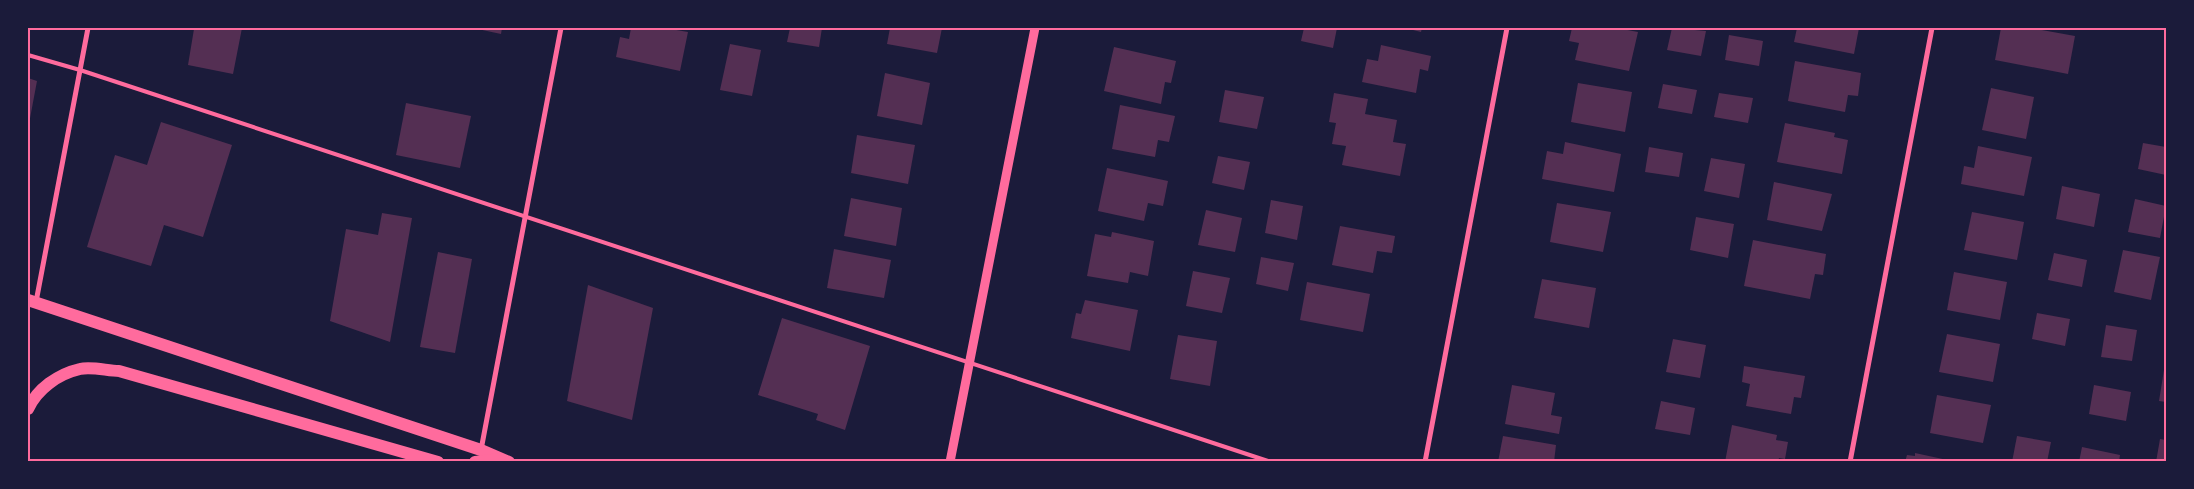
<svg xmlns="http://www.w3.org/2000/svg" width="2194" height="489" viewBox="0 0 2194 489" font-family="'Archivo Narrow',sans-serif">
<style>
.building{fill:#542f53}
.lines{fill:none;stroke-linecap:round;stroke-linejoin:round}
.service{stroke:#ff6b9d;stroke-width:4}
.minor{stroke:#ff6b9d;stroke-width:5}
.tertiary{stroke:#ff6b9d;stroke-width:9}
.primary{stroke:#ff6b9d;stroke-width:12}
.neatline{fill:none;stroke:#ff6b9d;stroke-width:2}
</style>
<rect width="100%" height="100%" fill="#1b1b3a"/>
<!-- building -->
<g class="building">
<path d="M189,28h53l-9,46 -45,-9 6,-36z"/>
<path d="M473,28h29l-1,6z"/>
<path d="M631,28h34l23,4 -8,39 -64,-14 4,-20 9,2z"/>
<path d="M790,28h32l-3,19 -32,-5z"/>
<path d="M890,28h52l-5,25 -50,-9z"/>
<path d="M1304,28h33l-4,20 -32,-7z"/>
<path d="M1405,28h17l-1,4z"/>
<path d="M1572,28h45l21,4 -9,39 -54,-11 4,-17 -10,-2z"/>
<path d="M1672,28l34,3 -5,25 -34,-6z"/>
<path d="M1797,28h62l-5,26 -60,-12z"/>
<path d="M2001,28h29l45,8 -7,38 -73,-14z"/>
<path d="M1729,35l34,6 -4,25 -34,-6z"/>
<path d="M730,44l31,6 -9,46 -32,-6z"/>
<path d="M1381,45l50,11 -3,15 -8,-2 -4,24 -54,-11 5,-23 11,2z"/>
<path d="M1114,47l62,14 -5,22 -6,-1 -4,22 -57,-13z"/>
<path d="M1795,61l66,12 -3,23 -10,-1 -3,17 -57,-11z"/>
<path d="M885,73l45,10 -8,42 -45,-9z"/>
<path d="M28,78l9,3 -9,48z"/>
<path d="M1578,83l54,9 -7,40 -54,-10z"/>
<path d="M1663,84l34,6 -5,24 -34,-6z"/>
<path d="M1991,88l43,9 -8,42 -44,-9z"/>
<path d="M1225,90l39,7 -7,32 -38,-7z"/>
<path d="M1334,93l34,6 -3,15 32,6 -4,22 13,2 -6,32 -58,-11 4,-19 -14,-2 4,-21 -7,-1z"/>
<path d="M1719,93l34,5 -5,25 -34,-6z"/>
<path d="M406,103l65,13 -11,52 -64,-13z"/>
<path d="M1120,105l55,11 -6,26 -11,-2 -3,17 -43,-8z"/>
<path d="M161,122l71,23 -29,92 -39,-12 -13,41 -64,-19 28,-92 32,10z"/>
<path d="M1785,123l50,10 -1,4 14,3 -6,34 -65,-12z"/>
<path d="M857,135l58,10 -7,39 -57,-11z"/>
<path d="M1565,142l56,12 -7,38 -72,-13 5,-28 16,3z"/>
<path d="M2143,143l23,4v28l-28,-6z"/>
<path d="M1978,146l54,11 -8,39 -63,-12 3,-18 10,2z"/>
<path d="M1649,147l34,6 -4,24 -34,-5z"/>
<path d="M1218,156l32,6 -6,28 -32,-7z"/>
<path d="M1711,158l34,6 -6,34 -35,-7z"/>
<path d="M1107,168l61,13 -5,25 -15,-3 -4,18 -46,-10z"/>
<path d="M1774,182l58,12 -10,37 -55,-11z"/>
<path d="M2062,186l38,8 -6,33 -38,-8z"/>
<path d="M851,198l51,10 -6,38 -52,-10z"/>
<path d="M2135,199l31,7 -6,32 -32,-6z"/>
<path d="M1271,200l32,6 -6,34 -32,-7z"/>
<path d="M1557,203l54,9 -8,40 -53,-10z"/>
<path d="M1206,210l36,8 -7,34 -37,-7z"/>
<path d="M1972,212l52,10 -7,38 -53,-10z"/>
<path d="M382,213l30,5 -22,124 -60,-21 16,-92 32,6z"/>
<path d="M1696,217l38,7 -6,34 -38,-8z"/>
<path d="M1340,226l55,10 -3,17 -15,-2 -4,22 -41,-8z"/>
<path d="M1112,232l42,9 -6,35 -18,-4 -2,11 -41,-7 8,-42 16,3z"/>
<path d="M1753,240l73,14 -3,21 -8,-1 -5,25 -66,-13z"/>
<path d="M834,249l57,11 -7,38 -57,-10z"/>
<path d="M2123,250l37,7 -9,43 -37,-8z"/>
<path d="M438,252l34,7 -17,94 -35,-6z"/>
<path d="M2054,253l33,7 -5,27 -34,-7z"/>
<path d="M1261,257l33,6 -6,28 -32,-7z"/>
<path d="M1193,271l37,7 -8,35 -36,-7z"/>
<path d="M1954,272l53,10 -7,38 -53,-10z"/>
<path d="M1542,279l54,9 -7,40 -55,-10z"/>
<path d="M1307,282l63,12 -7,38 -63,-12z"/>
<path d="M588,285l65,23 -21,112 -65,-19z"/>
<path d="M1085,300l53,10 -8,41 -59,-13 5,-25 5,1z"/>
<path d="M2037,313l33,6 -5,27 -33,-7z"/>
<path d="M782,318l88,28 -25,84 -29,-10 2,-6 -60,-19z"/>
<path d="M2106,325l31,5 -5,31 -31,-4z"/>
<path d="M1947,334l53,10 -7,38 -54,-10z"/>
<path d="M1178,335l39,6 -7,45 -40,-7z"/>
<path d="M1673,339l33,6 -6,33 -34,-6z"/>
<path d="M1744,366l61,10 -4,22 -7,-1 -3,17 -45,-8 4,-22 -8,-2z"/>
<path d="M2164,370l2,1v31l-7,-1z"/>
<path d="M1512,385l43,8 -4,22 11,2 -3,17 -54,-10z"/>
<path d="M2094,385l37,7 -5,29 -37,-7z"/>
<path d="M1937,395l54,10 -8,38 -53,-10z"/>
<path d="M1661,401l34,7 -5,27 -35,-6z"/>
<path d="M1732,425l45,10 -1,5 12,2 -3,17 -6,-1 -1,4h-53z"/>
<path d="M1503,436l53,9 -2,17h-56z"/>
<path d="M2017,436l34,6 -4,20h-35z"/>
<path d="M2160,439l6,1v22h-10z"/>
<path d="M2082,447l38,8 -1,7h-40z"/>
<path d="M1915,453l37,8v1h-47l2,-7 8,1z"/>
</g>
<g class="lines">
<!-- service -->
<path class="service" d="M28,55l52,15 1191,392"/>
<!-- minor -->
<g class="minor">
<path d="M36,302l52,-274"/>
<path d="M481,450l80,-422"/>
<path d="M1425,462l82,-434"/>
<path d="M1850,462l82,-434"/>
</g>
<!-- tertiary -->
<path class="tertiary" d="M950,462l85,-434"/>
<!-- primary -->
<g class="primary">
<path d="M28,300l453,150 28,12"/>
<path d="M28,409c9,-20 30,-35 52,-40 11,-3 28,2 39,2l319,91"/>
<path d="M475,462l25,-3"/>
</g>
</g>
<!-- border -->
<rect width="2194" height="489" fill="none" stroke="#1b1b3a" stroke-width="58"/>
<rect x="29" y="29" width="2136" height="431" class="neatline"/>
</svg>
